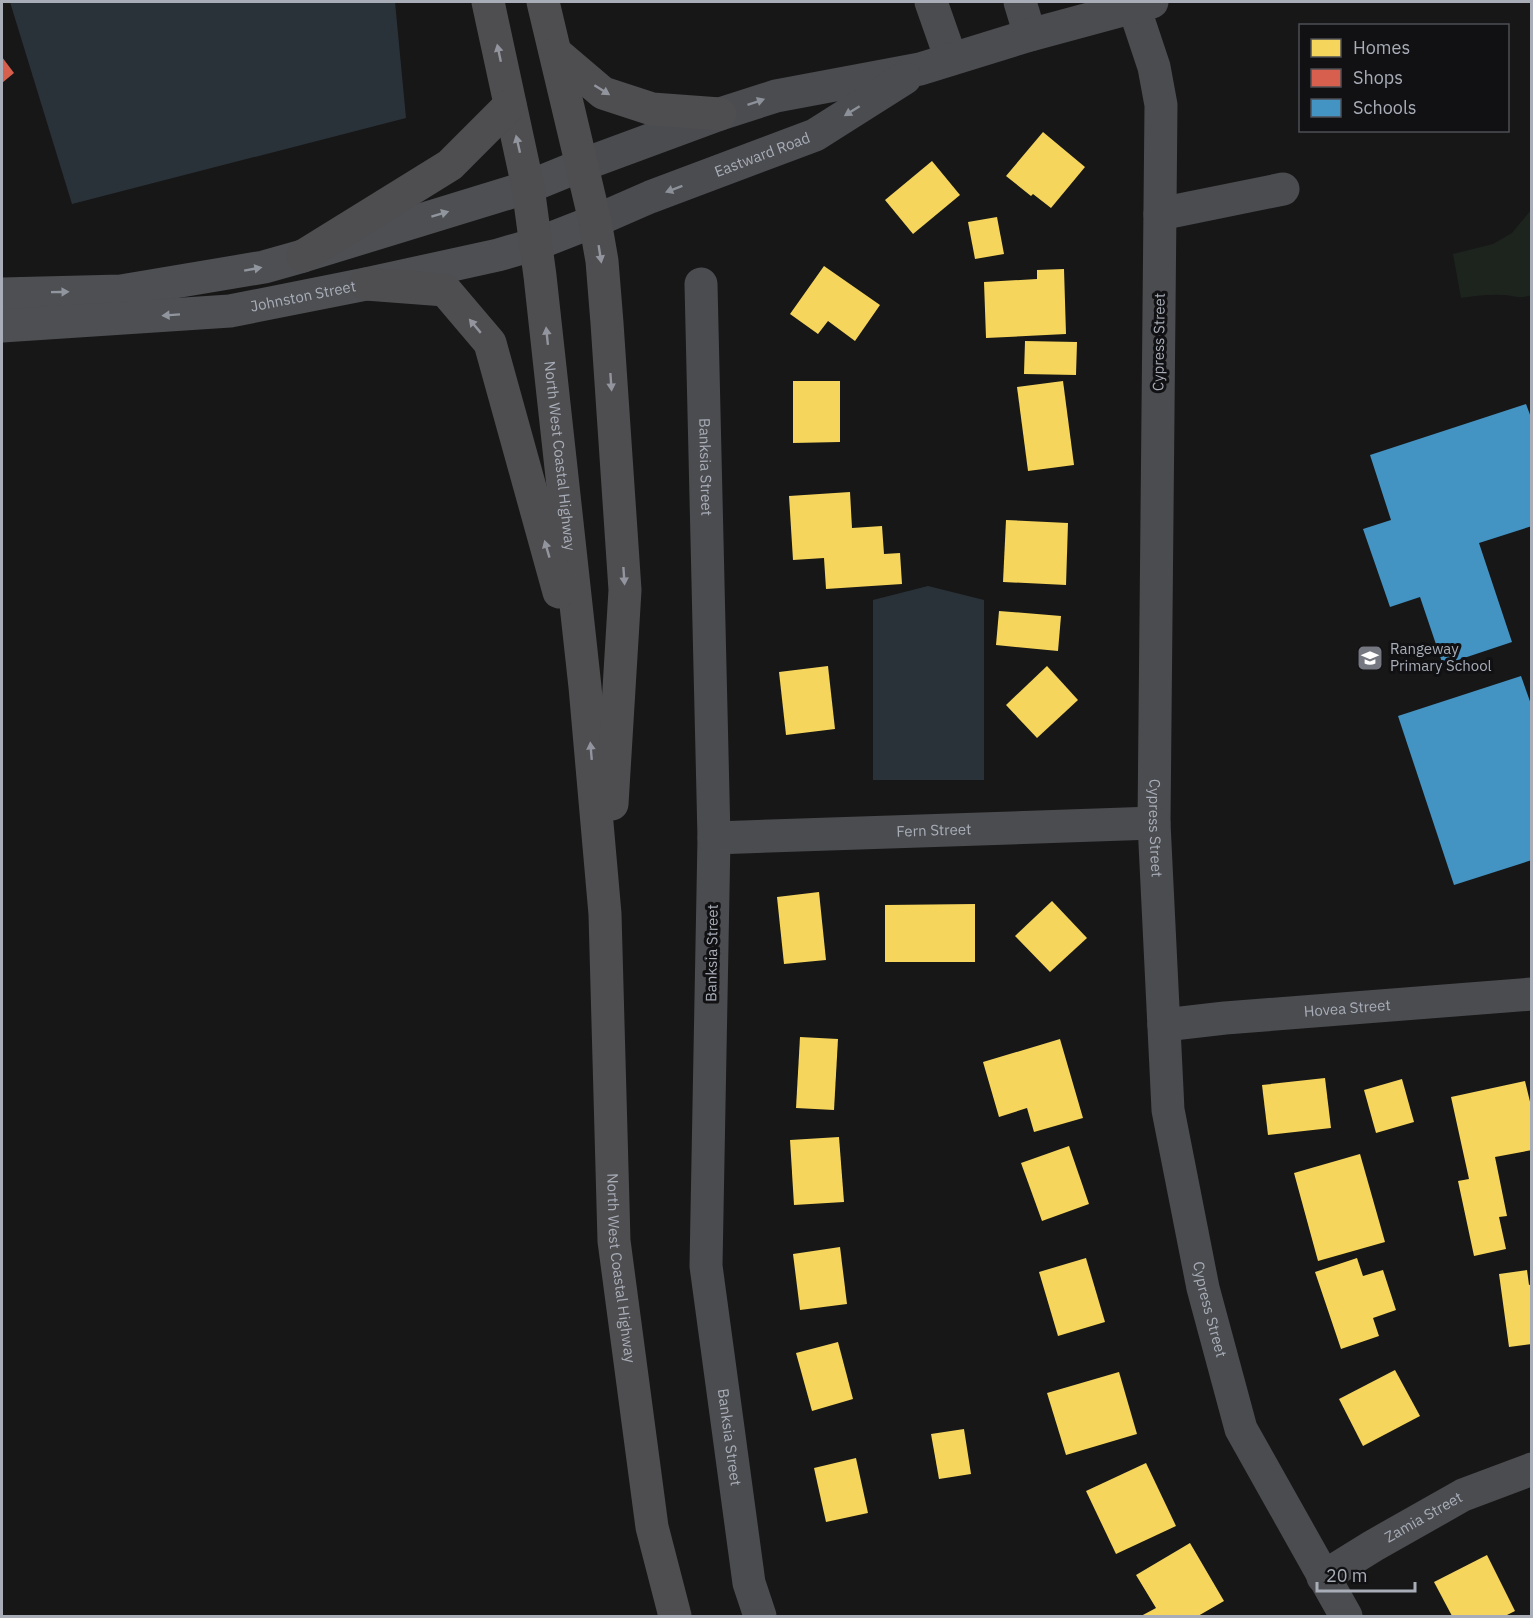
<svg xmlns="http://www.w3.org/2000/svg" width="1533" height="1618" viewBox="0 0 1533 1618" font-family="'IBM Plex Sans',sans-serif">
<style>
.green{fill:#1d241e}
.water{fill:#2a3239}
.homes{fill:#f6d55c}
.shops{fill:#d6604d}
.schools{fill:#4393c3}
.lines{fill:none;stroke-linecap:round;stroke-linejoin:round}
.minor{stroke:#4b4c50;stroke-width:33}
.major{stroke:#4d4f52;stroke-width:33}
.highway{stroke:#4e4e51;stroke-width:33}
.oneway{fill:#92959e}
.oneway2{fill:#8c9099}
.oneway3{fill:#91969e}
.labels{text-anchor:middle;stroke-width:6;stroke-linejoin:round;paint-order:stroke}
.street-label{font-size:15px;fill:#a8adb8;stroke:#111113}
.poi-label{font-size:15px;fill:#a8adb8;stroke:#111113;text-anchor:start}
</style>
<rect width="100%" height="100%" fill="#171717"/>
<!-- green -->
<path class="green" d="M1531,210v85c-14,5 -16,0 -29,0 -14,-1 -27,1 -41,3l-8,-44 40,-10 19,-11z"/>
<!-- water -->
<g class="water">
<path d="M10,2h385l11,116 -334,86z"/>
<path d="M928,586l56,14v180h-111v-180z"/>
</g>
<!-- homes -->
<g class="homes">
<path d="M1043,132l42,35 -34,41 -18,-14 -2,2 -25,-20z"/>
<path d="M932,161l28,34 -47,39 -28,-34z"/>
<path d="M997,217l7,37 -29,5 -7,-37z"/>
<path d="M824,266l56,39 -25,36 -27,-20 -10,13 -28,-20z"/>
<path d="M1064,269l2,65 -80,4 -2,-56 53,-3v-9z"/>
<path d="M1025,341l52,1 -1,33 -52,-1z"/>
<path d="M793,381h47v61l-47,1z"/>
<path d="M1063,381l11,84 -46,6 -11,-84z"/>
<path d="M850,492l2,36 30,-2 2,28 16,-1 2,31 -76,5 -2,-31 -31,2 -4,-64z"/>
<path d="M1006,520l62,3 -2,62 -63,-3z"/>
<path d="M999,611l62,5 -3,35 -62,-6z"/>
<path d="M828,666l7,63 -49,6 -7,-63z"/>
<path d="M1047,666l31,34 -41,38 -31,-33z"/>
<path d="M819,892l7,68 -42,4 -7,-67z"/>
<path d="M1052,901l35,37 -37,34 -35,-36z"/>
<path d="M975,904v58h-90v-57z"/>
<path d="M800,1037l38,2 -4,71 -38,-2z"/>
<path d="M1060,1039l23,79 -49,14 -7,-24 -28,9 -16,-55z"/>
<path d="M1325,1078l6,50 -63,7 -6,-50z"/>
<path d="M1402,1079l12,43 -38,11 -12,-43z"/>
<path d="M1525,1081l7,29v40l-37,7 12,59 -8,1 7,32 -32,7 -16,-75 11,-2 -18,-82z"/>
<path d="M839,1137l5,65 -50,3 -4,-65z"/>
<path d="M1069,1146l20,58 -47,17 -21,-58z"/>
<path d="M1360,1154l25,88 -67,19 -24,-88z"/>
<path d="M840,1247l7,57 -47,6 -7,-56z"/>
<path d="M1086,1258l19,64 -47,14 -19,-64z"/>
<path d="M1357,1258l6,18 20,-6 13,40 -23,8 6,18 -38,13 -26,-77z"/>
<path d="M1527,1270l2,15 3,-1v60l-23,3 -10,-73z"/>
<path d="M838,1342l15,57 -41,12 -16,-58z"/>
<path d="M1395,1370l25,46 -57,30 -24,-47z"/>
<path d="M1119,1372l18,62 -71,21 -19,-62z"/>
<path d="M964,1429l7,45 -32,5 -8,-45z"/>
<path d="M856,1458l12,55 -42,9 -12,-54z"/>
<path d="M1146,1463l30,63 -60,28 -30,-63z"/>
<path d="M1190,1543l34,58 -26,15h-57l15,-8 -20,-33z"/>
<path d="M1487,1555l28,56 -10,5h-53l-18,-34z"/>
</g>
<!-- shops -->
<path class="shops" d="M2,57l12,16 -12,10z"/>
<!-- schools -->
<g class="schools">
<path d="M1526,404l6,16v106l-53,17 33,99 -69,23 -23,-68 -30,10 -27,-78 28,-9 -21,-65z"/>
<path d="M1521,676l11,31v153l-78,25 -56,-169z"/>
</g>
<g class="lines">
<!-- minor -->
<g class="minor">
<path d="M931,2l20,57"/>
<path d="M1020,2l10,33"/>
<path id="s1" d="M1134,7l20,60 7,38 -7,718 14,287 35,178 38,141 105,187"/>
<path d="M582,165l138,-51 56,-18 144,-27 110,-34 122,-33"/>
<path d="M1160,214l123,-25"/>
<path id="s2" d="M595,221l55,-24 165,-62 90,-57"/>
<path id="s3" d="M701,284l13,554 -8,428 43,317 11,33"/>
<path id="s4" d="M714,838l440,-15"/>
<path id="s5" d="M1164,1025l61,-7 307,-24"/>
<path id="s6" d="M1323,1577l50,-31 90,-51 69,-26"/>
</g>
<!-- major -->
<g class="major">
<path d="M2,294l119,-3 143,-24 39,-11 225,-69 54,-22"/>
<path id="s7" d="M2,326l228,-15 136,-27 132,-29 38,-11 59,-23"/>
</g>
<!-- highway -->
<g class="highway">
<path id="s8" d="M488,2l40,185 12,89 45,411 20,227 9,327 38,286 23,89"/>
<path d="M543,2l52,219 7,40 5,62 18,267 -13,214"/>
<path d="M556,53l47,40 49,16 68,5"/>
<path d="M303,256l147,-91 60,-60"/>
<path d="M366,284l79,6 45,53 69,249"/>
</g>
</g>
<!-- one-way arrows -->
<defs><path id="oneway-solid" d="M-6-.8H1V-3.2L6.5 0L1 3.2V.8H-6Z" transform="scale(1.5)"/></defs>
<g class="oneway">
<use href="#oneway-solid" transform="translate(499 53) rotate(-102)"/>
<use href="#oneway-solid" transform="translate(602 90) rotate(32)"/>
<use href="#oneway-solid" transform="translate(518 144) rotate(-103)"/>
<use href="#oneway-solid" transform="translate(600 254) rotate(81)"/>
<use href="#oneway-solid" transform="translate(475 326) rotate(-130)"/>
<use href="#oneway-solid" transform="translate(547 336) rotate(-96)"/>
<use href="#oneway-solid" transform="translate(611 382) rotate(86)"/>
<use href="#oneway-solid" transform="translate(547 549) rotate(-106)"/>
<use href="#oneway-solid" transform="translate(624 576) rotate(86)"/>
<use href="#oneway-solid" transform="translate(591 751) rotate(-95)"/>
</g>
<g class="oneway2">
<use href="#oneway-solid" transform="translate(756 102) rotate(-19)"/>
<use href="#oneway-solid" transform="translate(852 111) rotate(148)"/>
<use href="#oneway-solid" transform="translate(674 189) rotate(159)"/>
</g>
<g class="oneway3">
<use href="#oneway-solid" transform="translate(440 214) rotate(-17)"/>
<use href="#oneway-solid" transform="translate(253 269) rotate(-10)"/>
<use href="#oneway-solid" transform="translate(60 292) rotate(-1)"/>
<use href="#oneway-solid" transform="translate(171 315) rotate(176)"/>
</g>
<!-- icons -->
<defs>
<g id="school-square" transform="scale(1.35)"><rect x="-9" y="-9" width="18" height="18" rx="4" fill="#757880" stroke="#111113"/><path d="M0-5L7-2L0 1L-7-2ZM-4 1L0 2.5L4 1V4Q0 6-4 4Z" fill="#fff"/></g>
</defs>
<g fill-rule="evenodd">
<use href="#school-square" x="1370" y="658"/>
</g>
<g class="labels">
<!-- street labels -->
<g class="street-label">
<text dy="5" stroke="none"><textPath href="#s2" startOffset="180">Eastward Road</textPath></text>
<text dy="5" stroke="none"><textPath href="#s7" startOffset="303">Johnston Street</textPath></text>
<text transform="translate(1159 342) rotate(-89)" y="5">Cypress Street</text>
<text dy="5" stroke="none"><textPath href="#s8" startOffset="460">North West Coastal Highway</textPath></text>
<text dy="5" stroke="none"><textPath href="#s3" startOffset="183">Banksia Street</textPath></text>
<text dy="5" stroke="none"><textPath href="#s1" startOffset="825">Cypress Street</textPath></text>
<text dy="5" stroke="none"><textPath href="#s4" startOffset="220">Fern Street</textPath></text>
<text transform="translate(712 953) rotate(-89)" y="5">Banksia Street</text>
<text dy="5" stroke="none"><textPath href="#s5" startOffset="184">Hovea Street</textPath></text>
<text dy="5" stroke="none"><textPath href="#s8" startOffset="1275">North West Coastal Highway</textPath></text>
<text dy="5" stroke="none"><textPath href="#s1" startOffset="1311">Cypress Street</textPath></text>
<text dy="5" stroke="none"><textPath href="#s3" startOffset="1155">Banksia Street</textPath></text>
<text dy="5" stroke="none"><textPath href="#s6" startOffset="117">Zamia Street</textPath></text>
</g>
<!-- poi labels -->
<g class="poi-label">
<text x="1390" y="654">Rangeway<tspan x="1390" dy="17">Primary School</tspan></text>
</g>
</g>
<!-- border -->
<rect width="1533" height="1618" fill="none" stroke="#a8adb8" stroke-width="6"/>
<!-- legend -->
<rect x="1299" y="24" width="210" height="108" fill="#111113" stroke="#4d4f55" stroke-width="1.5"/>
<rect x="1311" y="39" width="30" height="18" fill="#f6d55c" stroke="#4d4f55" stroke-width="1.5"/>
<text x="1353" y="54" font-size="18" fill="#a8adb8">Homes</text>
<rect x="1311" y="69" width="30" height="18" fill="#d6604d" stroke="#4d4f55" stroke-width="1.5"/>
<text x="1353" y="84" font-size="18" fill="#a8adb8">Shops</text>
<rect x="1311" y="99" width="30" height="18" fill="#4393c3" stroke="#4d4f55" stroke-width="1.5"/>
<text x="1353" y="114" font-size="18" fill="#a8adb8">Schools</text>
<!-- scale -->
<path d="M1317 1582v9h98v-9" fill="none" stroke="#a8adb8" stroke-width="3"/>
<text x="1326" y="1582" font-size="18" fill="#a8adb8" stroke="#111113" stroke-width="4.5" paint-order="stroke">20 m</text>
</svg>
